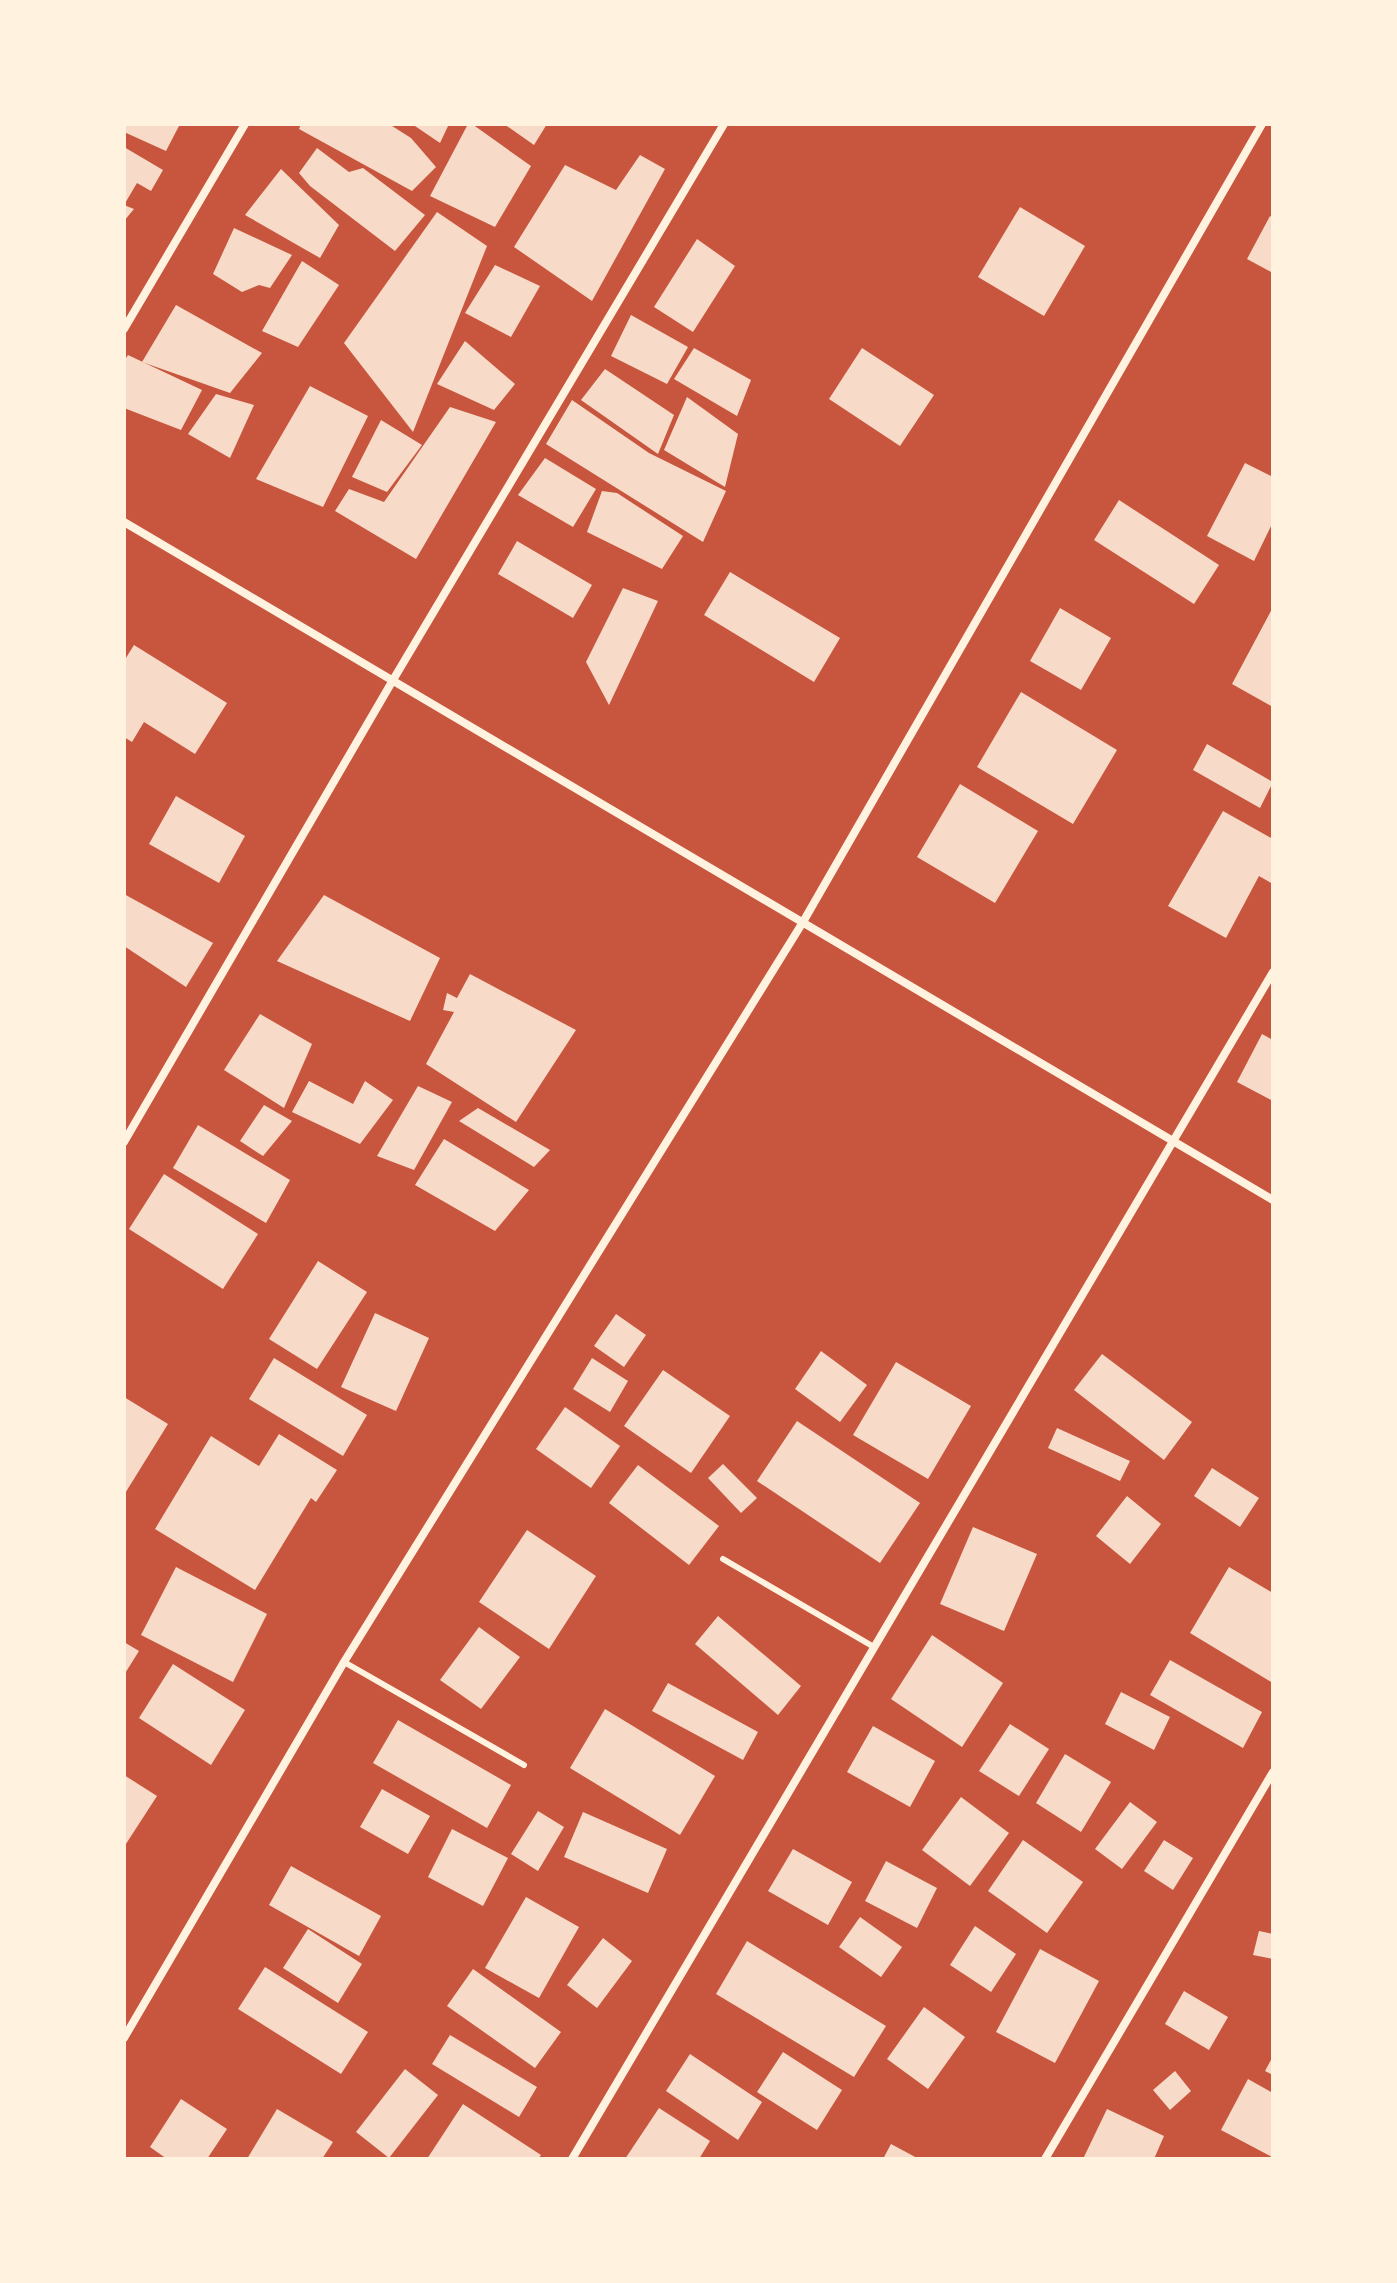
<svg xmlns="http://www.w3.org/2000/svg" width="1397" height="2283" viewBox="0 0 1397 2283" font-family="'Roboto Condensed',sans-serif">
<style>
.building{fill:#f7dbc8}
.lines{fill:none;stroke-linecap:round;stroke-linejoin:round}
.service{stroke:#fff3e0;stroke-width:6}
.minor{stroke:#fff3e0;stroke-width:8}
</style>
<rect width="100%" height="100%" fill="#c8553d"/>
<!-- building -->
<g class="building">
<path d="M124,124h56l-14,27 -42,-19z"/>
<path d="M301,124h88l22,14 25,29 -24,24 -113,-62z"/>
<path d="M412,124h37l-9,19z"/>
<path d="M468,124h4l59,42 -36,61 -65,-31z"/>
<path d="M504,124h43l-13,21z"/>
<path d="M124,147l39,23 -12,21 -14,-8 -13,22 10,4 -10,12z"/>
<path d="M317,148l32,24 14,-4 62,47 -30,36 -85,-65 -11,-13z"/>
<path d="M640,155l25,14 -73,132 -78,-54 51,-82 51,25z"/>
<path d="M281,169l58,56 -19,33 -75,-43z"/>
<path d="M1020,207l65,39 -41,70 -66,-39z"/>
<path d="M437,212l50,34 -74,186 -69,-89z"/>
<path d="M1270,216l3,2v55l-26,-14z"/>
<path d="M234,228l58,27 -22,33 -11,-3 -17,7 -29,-18z"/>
<path d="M697,239l38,27 -42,66 -39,-25z"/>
<path d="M302,261l37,24 -41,62 -36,-16z"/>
<path d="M495,265l45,21 -29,51 -46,-24z"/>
<path d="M176,305l86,48 -32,40 -88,-31z"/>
<path d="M631,315l57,32 -21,37 -56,-28z"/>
<path d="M465,341l50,43 -21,26 -57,-26z"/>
<path d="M694,348l57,32 -14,36 -63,-37z"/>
<path d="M862,348l72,47 -34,51 -71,-47z"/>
<path d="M128,355l74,35 -21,40 -57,-22v-47z"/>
<path d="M605,369l69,46 -16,39 -77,-54z"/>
<path d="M310,386l58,30 -45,91 -67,-28z"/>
<path d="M216,394l38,11 -24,53 -42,-24z"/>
<path d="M687,397l51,37 -13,53 -61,-37z"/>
<path d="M572,400l77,53 77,38 -23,51 -157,-98z"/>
<path d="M450,407l46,15 -80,137 -81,-48 14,-22 35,13z"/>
<path d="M381,420l41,25 -35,47 -35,-15z"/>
<path d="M545,458l51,31 -23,38 -55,-32z"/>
<path d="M1245,463l28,14v45l-19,39 -47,-25z"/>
<path d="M602,491l15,2 66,43 -21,33 -75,-37z"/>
<path d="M1119,500l100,65 -25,39 -100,-64z"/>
<path d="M517,541l75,44 -19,33 -75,-44z"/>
<path d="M730,572l110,66 -26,44 -110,-67z"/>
<path d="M623,588l35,13 -49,104 -23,-43z"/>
<path d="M1273,607v100l-41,-23z"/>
<path d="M1060,608l51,30 -30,52 -51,-29z"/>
<path d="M134,645l93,58 -32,51 -51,-32 -12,20 -8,-5v-76z"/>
<path d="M1021,692l96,58 -44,74 -96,-57z"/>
<path d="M1207,744l66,38 -13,26 -67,-38z"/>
<path d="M960,784l78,47 -43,72 -78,-46z"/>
<path d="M176,796l69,40 -26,47 -70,-39z"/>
<path d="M1223,811l50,28v45l-14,-8 -33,62 -58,-32z"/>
<path d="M124,894l89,49 -27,44 -62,-41z"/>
<path d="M324,895l116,63 -30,63 -133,-60z"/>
<path d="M470,974l106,56 -60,92 -90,-58 28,-52 -11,-2 4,-17 10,5z"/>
<path d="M260,1014l52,30 -28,64 -60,-38z"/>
<path d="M1262,1034l11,6v61l-36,-19z"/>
<path d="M309,1081l44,23 12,-23 28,19 -33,44 -68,-32z"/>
<path d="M418,1086l34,16 -38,68 -37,-14z"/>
<path d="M264,1105l28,16 -29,35 -23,-15z"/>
<path d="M478,1108l72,42 -16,17 -75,-46z"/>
<path d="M198,1125l92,55 -24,43 -93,-55z"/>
<path d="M444,1139l85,51 -34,41 -80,-46z"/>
<path d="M164,1174l94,60 -35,55 -94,-60z"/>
<path d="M318,1261l49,31 -50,77 -48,-30z"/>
<path d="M375,1313l54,25 -33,73 -55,-24z"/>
<path d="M616,1314l30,21 -22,32 -30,-21z"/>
<path d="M821,1351l46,34 -27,37 -45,-33z"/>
<path d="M1102,1354l90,68 -28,38 -90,-70z"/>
<path d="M274,1358l93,57 -24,41 -94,-57z"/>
<path d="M592,1358l36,23 -18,31 -37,-23z"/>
<path d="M896,1362l75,44 -43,73 -75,-44z"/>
<path d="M663,1370l67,46 -39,57 -67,-47z"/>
<path d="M124,1397l44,27 -44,71z"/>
<path d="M565,1407l55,39 -29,42 -55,-39z"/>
<path d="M797,1421l123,82 -40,60 -123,-82z"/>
<path d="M1057,1428l73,33 -10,20 -72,-33z"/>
<path d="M279,1434l58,36 -21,32 -5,-4 -56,92 -100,-61 56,-93 48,30z"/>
<path d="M723,1464l34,34 -16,15 -33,-35z"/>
<path d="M638,1465l81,61 -30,39 -80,-62z"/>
<path d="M1212,1468l47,30 -19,29 -46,-31z"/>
<path d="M1127,1496l34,28 -31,40 -34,-28z"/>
<path d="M973,1527l64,27 -33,77 -64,-27z"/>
<path d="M527,1530l69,46 -47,73 -70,-47z"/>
<path d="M176,1567l91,47 -34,68 -92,-47z"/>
<path d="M1229,1567l44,26v90l-83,-50z"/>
<path d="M718,1616l83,70 -23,29 -83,-71z"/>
<path d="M479,1627l41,30 -39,52 -41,-29z"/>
<path d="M932,1635l71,48 -41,64 -71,-48z"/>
<path d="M124,1642l15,9 -15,24z"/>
<path d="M1170,1660l92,52 -19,36 -93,-53z"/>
<path d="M173,1664l72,46 -34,55 -72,-47z"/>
<path d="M668,1683l90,49 -15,28 -91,-49z"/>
<path d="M1121,1692l49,25 -16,33 -49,-26z"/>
<path d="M605,1709l110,67 -35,59 -110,-67z"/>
<path d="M398,1720l113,65 -24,43 -114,-65z"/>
<path d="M1010,1724l39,25 -30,47 -40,-25z"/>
<path d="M873,1726l62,35 -25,46 -63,-35z"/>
<path d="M1065,1754l46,28 -30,50 -45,-29z"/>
<path d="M124,1775l33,21 -33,51z"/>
<path d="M382,1789l48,27 -22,38 -48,-27z"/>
<path d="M961,1797l48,36 -39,53 -48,-36z"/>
<path d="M1130,1802l27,20 -35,47 -27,-20z"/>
<path d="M538,1811l26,16 -26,44 -27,-17z"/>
<path d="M583,1812l84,37 -19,44 -84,-36z"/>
<path d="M452,1829l56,29 -25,48 -55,-29z"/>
<path d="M1023,1840l60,42 -36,51 -59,-42z"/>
<path d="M1164,1840l29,18 -20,32 -29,-19z"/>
<path d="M793,1849l59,33 -24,43 -60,-34z"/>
<path d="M886,1861l51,27 -20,40 -52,-27z"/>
<path d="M291,1866l90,50 -22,40 -90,-51z"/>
<path d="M526,1897l53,30 -40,71 -54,-30z"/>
<path d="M860,1917l42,30 -21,30 -42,-30z"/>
<path d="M975,1926l41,28 -25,38 -41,-27z"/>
<path d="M308,1929l54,35 -24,39 -55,-35z"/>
<path d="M1259,1931l14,3v25l-20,-4z"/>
<path d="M603,1938l29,23 -35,47 -30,-23z"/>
<path d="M747,1941l139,85 -32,51 -138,-83z"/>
<path d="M1040,1949l59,32 -44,82 -59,-31z"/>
<path d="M265,1967l103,65 -27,42 -103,-65z"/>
<path d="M473,1969l88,63 -26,36 -88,-62z"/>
<path d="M1184,1991l44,26 -19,33 -44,-26z"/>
<path d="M924,2007l41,30 -37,52 -41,-30z"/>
<path d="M450,2035l87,52 -18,30 -87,-53z"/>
<path d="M783,2052l59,38 -25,40 -60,-38z"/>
<path d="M690,2054l72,48 -24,38 -72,-49z"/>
<path d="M1273,2056v19l-8,-4z"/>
<path d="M405,2069l33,26 -49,63 -33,-26z"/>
<path d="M1175,2071l16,20 -21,19 -17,-20z"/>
<path d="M1248,2079l25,14 -1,64 -51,-27z"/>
<path d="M181,2099l46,30 -20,30h-40l-17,-12z"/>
<path d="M463,2104l78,51 -3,4h-111z"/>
<path d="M659,2108l51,33 -11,18h-74z"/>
<path d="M277,2109l56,33 -11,17h-75z"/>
<path d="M1107,2109l57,27 -10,23h-71z"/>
<path d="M891,2144l28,15h-36z"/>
</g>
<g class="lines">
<!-- service -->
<g class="service">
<path d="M723,1559l151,88"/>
<path d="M344,1662l180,103"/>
</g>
<!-- minor -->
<g class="minor">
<path d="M124,329l121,-205"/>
<path d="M124,522l1149,678"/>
<path d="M124,1142l269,-462 331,-556"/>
<path d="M124,2038l220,-376 459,-740 459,-798"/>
<path d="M572,2159l701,-1187"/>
<path d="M1045,2159l228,-387"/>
</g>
</g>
<!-- border -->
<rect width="1397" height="2283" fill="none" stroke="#fff3e0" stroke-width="252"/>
</svg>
